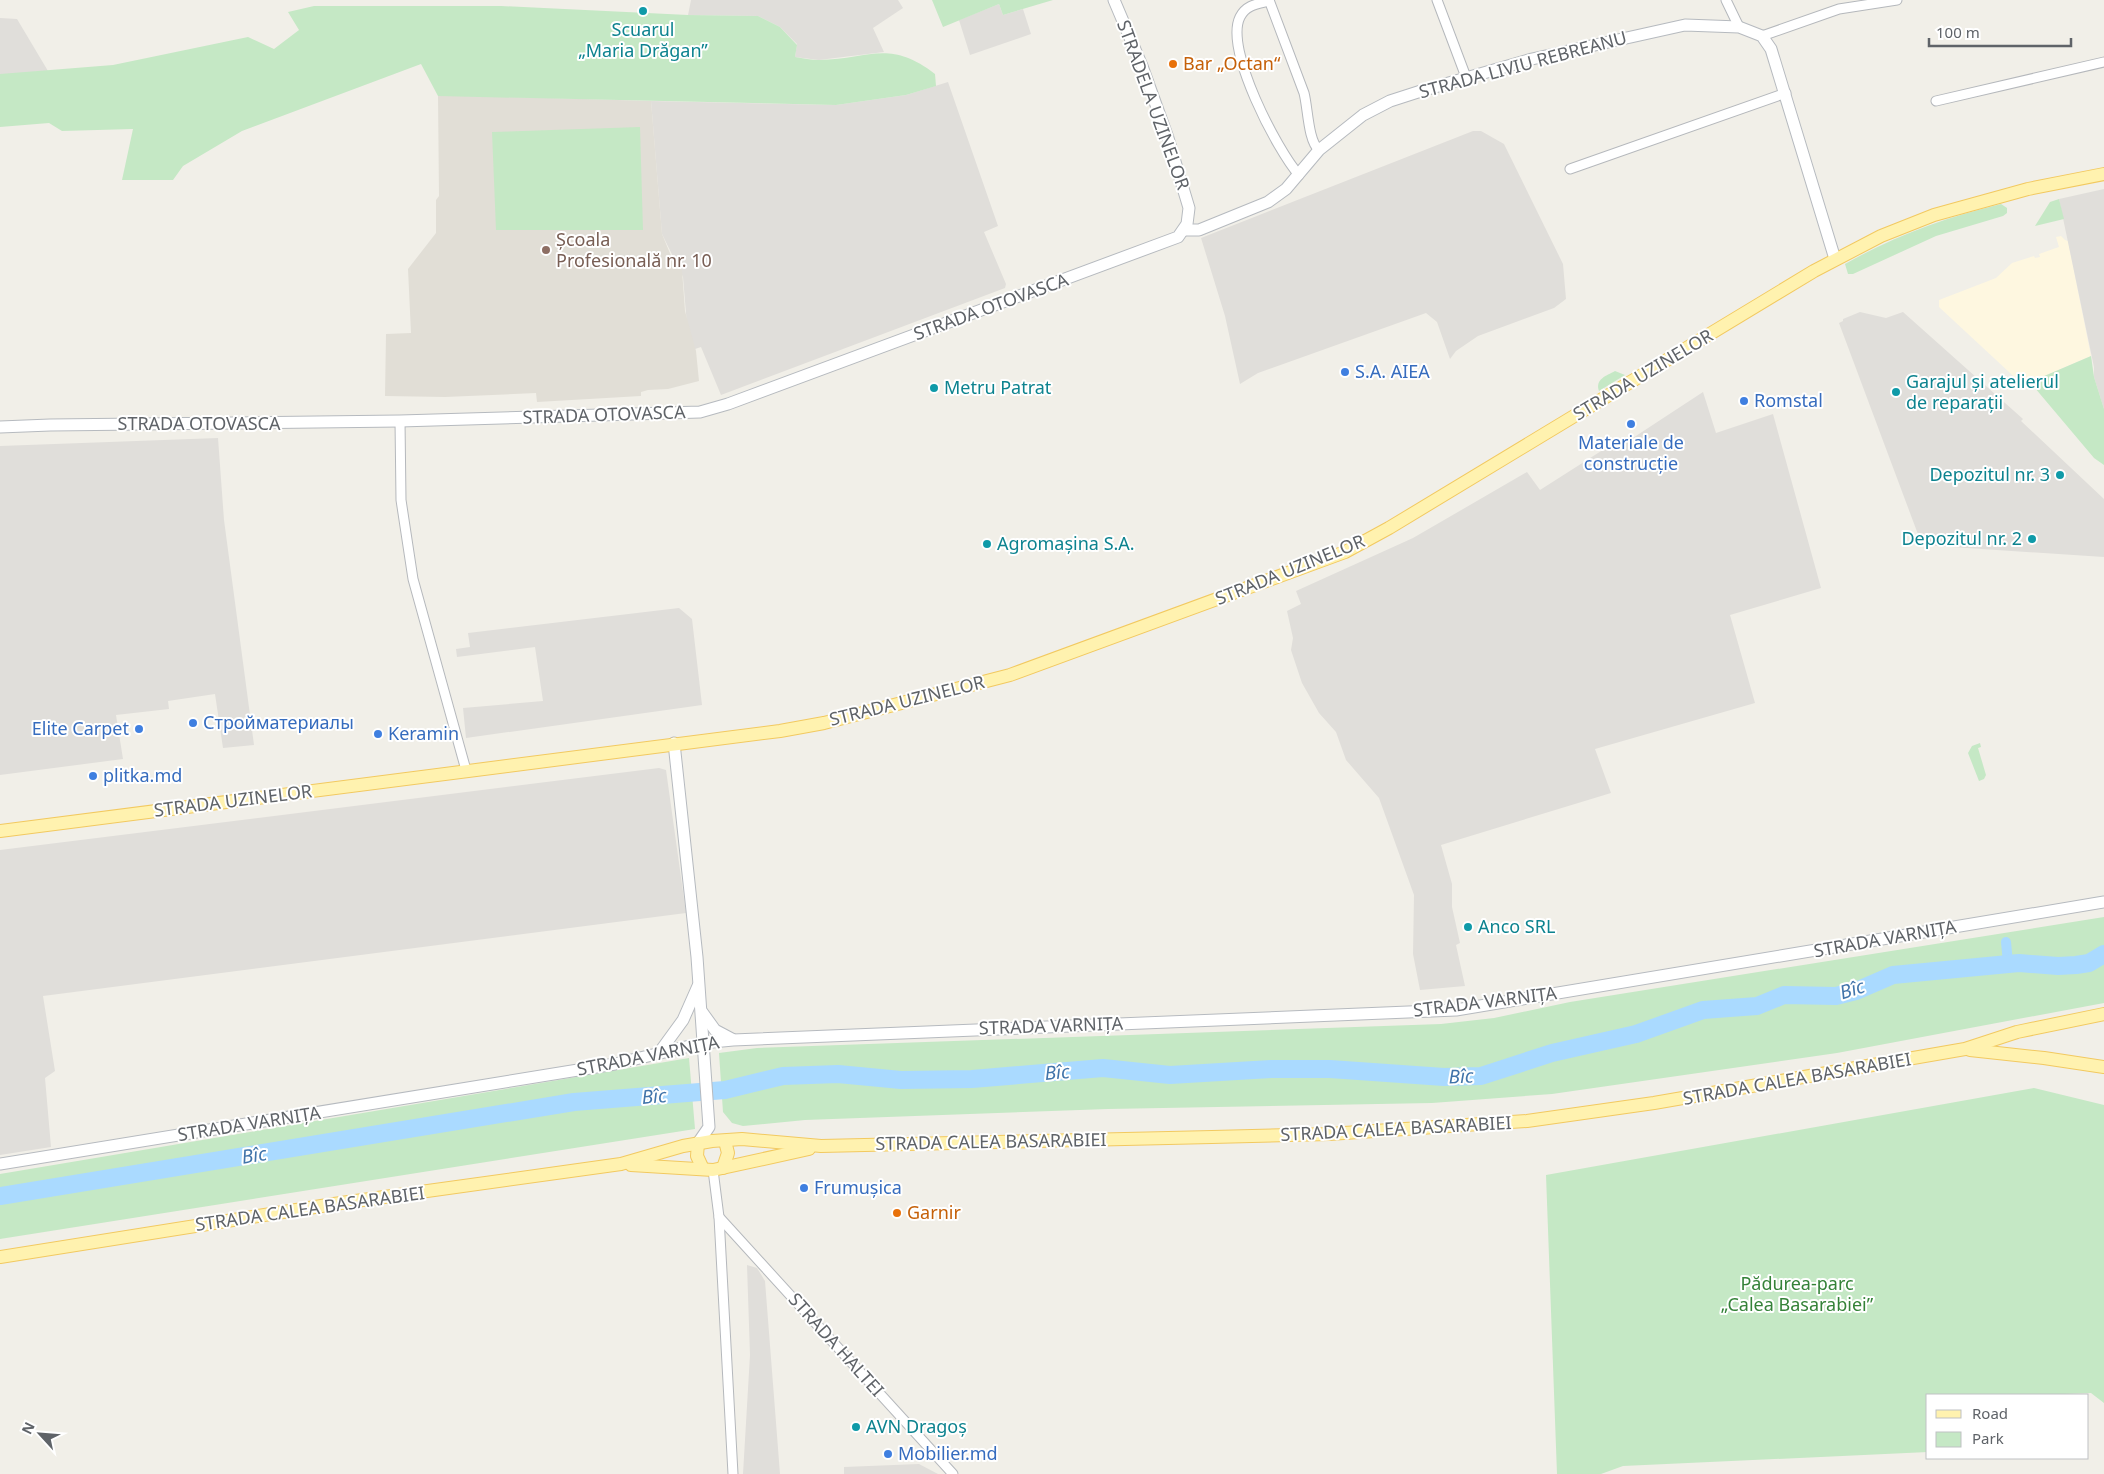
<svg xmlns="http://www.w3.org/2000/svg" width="2104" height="1474" viewBox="0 0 2104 1474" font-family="'Noto Sans',sans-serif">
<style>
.commercial{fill:#fef7e0}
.industrial{fill:#e0deda}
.education{fill:#e1ded6}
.green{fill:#c5e8c5}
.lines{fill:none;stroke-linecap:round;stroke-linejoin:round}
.canal{stroke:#aadaff;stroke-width:10}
.river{stroke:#aadaff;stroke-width:18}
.street-casing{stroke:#b5b8bc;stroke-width:11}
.secondary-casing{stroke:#b6babf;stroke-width:13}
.primary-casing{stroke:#f2c960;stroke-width:14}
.street{stroke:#fff;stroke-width:9}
.secondary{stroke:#fff;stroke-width:11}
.primary{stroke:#fff2af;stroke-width:12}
.culture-dot{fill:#0f9aa8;stroke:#fff;stroke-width:2}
.food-dot{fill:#e8710a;stroke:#fff;stroke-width:2}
.education-dot{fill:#8d6e63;stroke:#fff;stroke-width:2}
.shop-dot{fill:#3f7fe0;stroke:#fff;stroke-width:2}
.labels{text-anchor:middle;stroke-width:4;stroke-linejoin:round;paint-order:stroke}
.culture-label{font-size:18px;fill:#0d838f;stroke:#fff;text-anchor:start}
.food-label{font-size:18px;fill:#c56008;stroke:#fff;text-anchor:start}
.street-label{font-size:18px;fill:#5f6368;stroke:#fff}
.education-label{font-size:18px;fill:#785e54;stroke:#fff;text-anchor:start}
.shop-label{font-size:18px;fill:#366cbe;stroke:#fff;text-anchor:start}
.park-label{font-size:18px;fill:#348238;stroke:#fff}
.water-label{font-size:19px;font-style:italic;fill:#4174aa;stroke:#fff}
</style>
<rect width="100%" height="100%" fill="#f1efe8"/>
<!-- commercial -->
<path class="commercial" d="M2061,236l4,4 3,1 23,115 -68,29 -84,-78v-7l57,-22 16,-15 22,-7 1,2 5,-1 -1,-3 20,-7 -3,-10z"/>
<!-- industrial -->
<g class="industrial">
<path d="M691,0h207l5,8 -30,20 11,24 -65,8 -24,-3 2,-13 -17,-17 -22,-11 -70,-1z"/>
<path d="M999,4l4,11 20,-6 8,25 -61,21 -11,-35z"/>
<path d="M0,18l17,1 31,52 -48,9z"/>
<path d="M948,82l50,144 -14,6 22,52 -1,4 -284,107 -20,-48 -6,2 -8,-24 -4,-48 -21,-43 -11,-133 185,4 70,-10z"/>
<path d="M1473,131h8l23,13 59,120 3,35 -12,9 -76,28 -22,15 -6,8 -13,-37 -11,-9 -168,60 -18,11 -15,-68 -24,-78z"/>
<path d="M2104,189v220l-10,-32v-10l-35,-168z"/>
<path d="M1860,312l26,6 17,-6 120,107 -2,2 83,78v58l-182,-12 -83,-222 4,-2v-2z"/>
<path d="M1703,392l13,41 57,-19 48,174 -91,27 25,88 -160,46 16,44 -170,52 11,39v23l8,36 -4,2 9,41 -45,4 -7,-36 1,-59 -35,-97 -33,-38 -10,-28 -17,-19 -17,-30 -11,-33 2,-12 -6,-27 14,-7 -5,-13 117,-53 114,-66 13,18 69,-44 4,5z"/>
<path d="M218,438l6,82 30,225 -31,3 -8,-54 -47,7 1,8 -53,6 7,44 -123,16v-329z"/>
<path d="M679,608l13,11 10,86 -236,33 -3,-30 80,-7 -8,-54 -78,10 -1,-8 14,-2 -2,-14z"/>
<path d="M659,768l7,2 20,143 -643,83 12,75 -10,7 6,69 -51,8v-305z"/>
<path d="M747,1265l10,3 8,13 15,193h-37l7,-119z"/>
<path d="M919,1464l19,10h-94v-7z"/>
</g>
<!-- education -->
<path class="education" d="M448,95l203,6 11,133 12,29 8,7 3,41 11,40 3,30 -31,8 -20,1 -7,2v4l-104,6 -1,-9 -91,4 -60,-1 1,-62 25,-1 -3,-64 28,-36v-33l3,-4 -1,-100z"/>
<!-- green -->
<g class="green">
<path d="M932,0h121l-50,15 -4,-11 -56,23z"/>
<path d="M314,6h187l187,9 70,1 22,11 17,18 -2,12c8,1 16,3 24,3 50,0 69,-22 116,14l1,12 -30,9 -70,10 -398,-9 -17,-32 -179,67 -59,35 -10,14h-51l11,-51 -71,2 -13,-8 -49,4v-53l113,-9 135,-28 26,12 25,-19 -11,-18z"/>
<path d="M640,127l3,103h-147l-4,-98z"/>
<path d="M2059,199l5,20 -29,7 15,-24z"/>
<path d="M2001,204l6,4v5l-4,3 -67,20 -83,38h-5l-3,-10c49,-28 102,-47 156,-60z"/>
<path d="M2091,356l3,21 10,32v56l-10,-7 -64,-76z"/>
<path d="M1615,371l10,4 -26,16c-4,-12 7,-15 16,-20z"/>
<path d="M1980,743l1,4 -3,1 8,27 -2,4 -5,2 -11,-28 4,-7z"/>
<path d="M2104,917v86l-267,50 -285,41 -120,9 -324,6 -303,11 -62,6 -11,-3 -9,-11 -4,-59 38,-5 684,-24 53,-6 76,-16z"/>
<path d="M689,1058l6,71 -695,110v-65z"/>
<path d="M2034,1088l70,17v298l-13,-10 -52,2h-111v57l-305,14 -22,8h-44l-11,-299z"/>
</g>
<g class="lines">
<!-- canal -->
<path class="canal" d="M2006,942l2,21"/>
<!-- river -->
<path class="river" d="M0,1196l574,-94 151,-12 58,-14 55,-2 63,6 71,-1 131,-11 67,7 101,-6h59l114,8 37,-1 71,-23 84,-19 67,-24 54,-4 27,-11 52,1 20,-5 37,-16 126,-12 39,3 18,-1 13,-2 15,-9"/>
<!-- street casing -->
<g class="street-casing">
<g id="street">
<path d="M1269,0l35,93c4,15 4,48 15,57"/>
<path d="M1437,0l29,77"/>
<path d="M1726,0l13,27"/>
<path d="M1269,1c-12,3 -23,4 -29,16 -16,32 37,133 59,158"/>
<path d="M1762,36l77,-27 58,-9"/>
<path d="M1936,101l168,-39"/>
<path d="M1570,169l216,-76"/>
<path d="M400,421l1,79 12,79 53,191"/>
<path d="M713,1170l6,47 14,257"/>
<path d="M719,1217l234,257"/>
</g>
</g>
<!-- secondary casing -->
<g class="secondary-casing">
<g id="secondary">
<path d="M1184,230h15l69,-28 18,-13 33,-39 44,-35 27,-14 31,-10 111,-32 153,-34 54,2 23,9 9,13 64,210"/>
<path d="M0,427l50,-2 350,-4 300,-9 28,-8 450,-167 9,-13 2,-16 -21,-70 -26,-72 -28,-66"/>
<path d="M674,743l23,214 12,170 -11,16"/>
<path d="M702,1012l13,18 17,9"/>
<path d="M659,1053l24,-33 15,-34"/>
<path d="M0,1164l615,-100 87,-21 31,-3 723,-30 648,-108"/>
</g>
</g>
<!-- primary casing -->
<g class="primary-casing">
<g id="primary">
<path d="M0,831l780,-100 44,-8 186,-48 335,-123 44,-24 425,-257 67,-35 53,-21 94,-26 76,-15"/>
<path d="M1970,1050l74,8 60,9"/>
<path d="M698,1143l-1,13 6,13"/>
<path d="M631,1165l82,5 96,-21"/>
<path d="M723,1168l5,-15 -3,-12"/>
<path d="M0,1257l334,-53 287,-40 62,-18 29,-5 30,-2 79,7 391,-9 117,-3 198,-13 127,-18 311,-54 52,-17 87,-18"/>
</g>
</g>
<!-- street -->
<use href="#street" class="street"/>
<!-- secondary -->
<use href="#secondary" class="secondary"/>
<!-- primary -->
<use href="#primary" class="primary"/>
</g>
<!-- markers -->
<g class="culture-dot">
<circle cx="643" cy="11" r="5"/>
<circle cx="934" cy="388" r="5"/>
<circle cx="1896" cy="392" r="5"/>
<circle cx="2060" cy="475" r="5"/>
<circle cx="2032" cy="539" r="5"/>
<circle cx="987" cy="544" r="5"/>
<circle cx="1468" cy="927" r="5"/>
<circle cx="856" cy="1427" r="5"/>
</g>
<g class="food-dot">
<circle cx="1173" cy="64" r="5"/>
<circle cx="897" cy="1213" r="5"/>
</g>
<circle class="education-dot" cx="546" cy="250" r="5"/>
<g class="shop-dot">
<circle cx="1345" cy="372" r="5"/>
<circle cx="1744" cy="401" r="5"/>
<circle cx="1631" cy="424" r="5"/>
<circle cx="193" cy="723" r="5"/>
<circle cx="139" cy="729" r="5"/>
<circle cx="378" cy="734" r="5"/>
<circle cx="93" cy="776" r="5"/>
<circle cx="804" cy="1188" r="5"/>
<circle cx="888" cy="1454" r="5"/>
</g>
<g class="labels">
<!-- culture labels -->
<g class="culture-label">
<text x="643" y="36" text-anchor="middle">Scuarul<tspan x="643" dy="21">„Maria Drăgan”</tspan></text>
<text x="1906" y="388">Garajul și atelierul<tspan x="1906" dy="21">de reparații</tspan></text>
<text x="944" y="394">Metru Patrat</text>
<text x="2050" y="481" text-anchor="end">Depozitul nr. 3</text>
<text x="2022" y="545" text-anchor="end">Depozitul nr. 2</text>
<text x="997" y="550">Agromașina S.A.</text>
<text x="1478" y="933">Anco SRL</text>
<text x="866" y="1433">AVN Dragoș</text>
</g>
<!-- food labels -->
<g class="food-label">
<text x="1183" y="70">Bar „Octan“</text>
<text x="907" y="1219">Garnir</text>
</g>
<!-- street labels -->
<g class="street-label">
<text transform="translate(1523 65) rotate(-15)" y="6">STRADA LIVIU REBREANU</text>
<text transform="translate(1153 105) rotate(70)" y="6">STRADELA UZINELOR</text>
<text transform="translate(991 307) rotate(-20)" y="6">STRADA OTOVASCA</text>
<text transform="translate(1643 375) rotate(-31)" y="6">STRADA UZINELOR</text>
<text transform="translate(604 415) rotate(-2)" y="6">STRADA OTOVASCA</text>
<text x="199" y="430">STRADA OTOVASCA</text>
<text transform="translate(1290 570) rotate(-22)" y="6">STRADA UZINELOR</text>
<text transform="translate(907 701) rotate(-14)" y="6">STRADA UZINELOR</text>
<text transform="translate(233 801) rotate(-7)" y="6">STRADA UZINELOR</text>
<text transform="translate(1885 939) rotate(-10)" y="6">STRADA VARNIȚA</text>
<text transform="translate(1485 1002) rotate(-7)" y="6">STRADA VARNIȚA</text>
<text transform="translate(1051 1026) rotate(-2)" y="6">STRADA VARNIȚA</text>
<text transform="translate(648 1056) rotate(-11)" y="6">STRADA VARNIȚA</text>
<text transform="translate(1797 1079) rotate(-10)" y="6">STRADA CALEA BASARABIEI</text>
<text transform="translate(249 1124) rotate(-9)" y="6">STRADA VARNIȚA</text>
<text transform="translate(1396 1129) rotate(-3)" y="6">STRADA CALEA BASARABIEI</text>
<text transform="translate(991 1142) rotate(-1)" y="6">STRADA CALEA BASARABIEI</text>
<text transform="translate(310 1209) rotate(-8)" y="6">STRADA CALEA BASARABIEI</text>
<text transform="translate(836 1345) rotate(48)" y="6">STRADA HALTEI</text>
</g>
<!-- education labels -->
<g class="education-label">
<text x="556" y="246">Școala<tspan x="556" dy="21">Profesională nr. 10</tspan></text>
</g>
<!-- shop labels -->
<g class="shop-label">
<text x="1355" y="378">S.A. AIEA</text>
<text x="1754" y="407">Romstal</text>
<text x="1631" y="449" text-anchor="middle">Materiale de<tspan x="1631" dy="21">construcție</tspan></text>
<text x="203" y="729">Стройматериалы</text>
<text x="129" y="735" text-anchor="end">Elite Carpet</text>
<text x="388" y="740">Keramin</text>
<text x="103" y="782">plitka.md</text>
<text x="814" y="1194">Frumușica</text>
<text x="898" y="1460">Mobilier.md</text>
</g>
<!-- park labels -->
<g class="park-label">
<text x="1797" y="1290">Pădurea-parc<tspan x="1797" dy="21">„Calea Basarabiei”</tspan></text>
</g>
<!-- water labels -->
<g class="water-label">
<text transform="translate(1852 989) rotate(-18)" y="7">Bîc</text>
<text transform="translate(1057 1072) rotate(-5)" y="7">Bîc</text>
<text transform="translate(1461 1076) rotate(-2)" y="7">Bîc</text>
<text transform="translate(654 1096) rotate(-5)" y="7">Bîc</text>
<text transform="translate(254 1155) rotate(-9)" y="7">Bîc</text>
</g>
</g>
<!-- legend -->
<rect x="1926" y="1394" width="162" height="65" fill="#ffffff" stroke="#bfc1c3"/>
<rect x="1936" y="1410" width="25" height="8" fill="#fff2af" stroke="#bfc1c3"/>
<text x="1972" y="1419" font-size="15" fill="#5f6368">Road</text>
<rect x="1936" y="1432" width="25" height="15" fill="#c5e8c5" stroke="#bfc1c3"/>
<text x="1972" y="1444" font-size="15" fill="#5f6368">Park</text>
<!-- north arrow -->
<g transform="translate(40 1434) rotate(296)" stroke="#ffffff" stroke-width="4" paint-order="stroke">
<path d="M0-4L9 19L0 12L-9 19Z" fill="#5f6368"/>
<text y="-8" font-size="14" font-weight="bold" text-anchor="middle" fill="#5f6368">N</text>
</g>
<!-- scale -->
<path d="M1929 38v8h142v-8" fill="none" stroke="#5f6368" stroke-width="2.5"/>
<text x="1936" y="38" font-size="15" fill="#5f6368" stroke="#ffffff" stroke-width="4" paint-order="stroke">100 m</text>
</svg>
